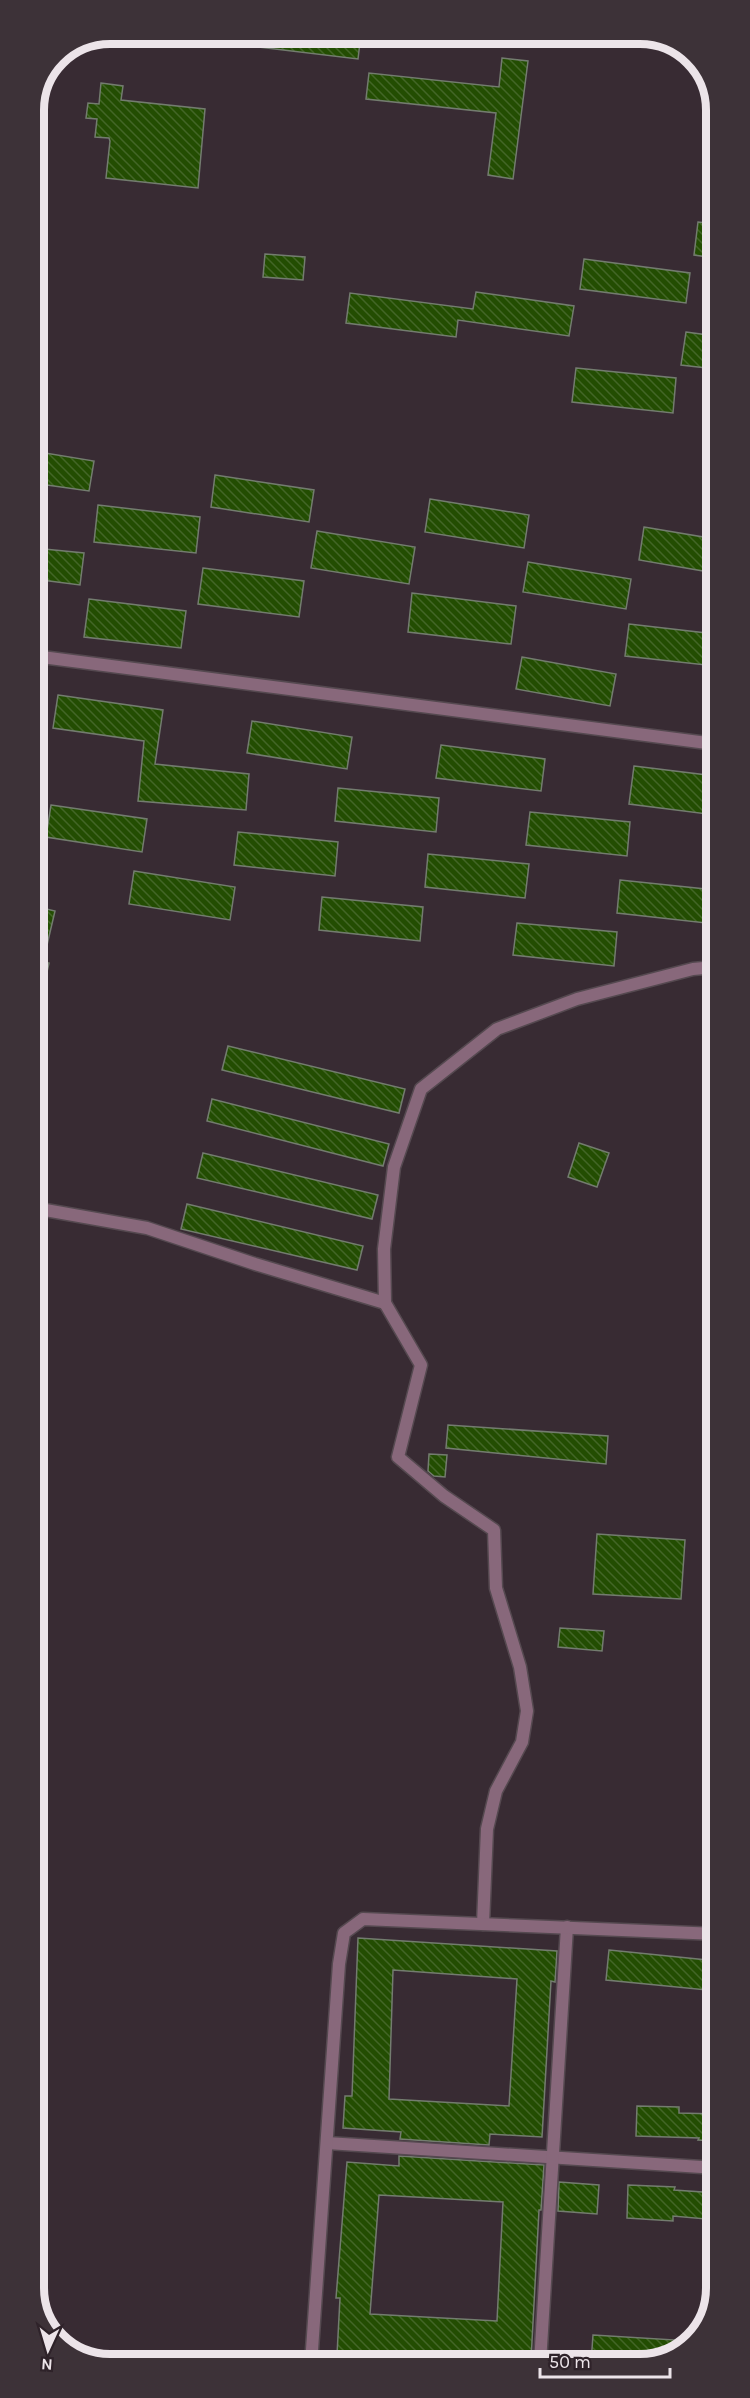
<svg xmlns="http://www.w3.org/2000/svg" width="750" height="2398" viewBox="0 0 750 2398" font-family="Karla,sans-serif">
<style>
.building{fill:url(#building-back-hatch);stroke:#737c6f;stroke-width:1.5;fill-rule:evenodd}
.lines{fill:none;stroke-linecap:round;stroke-linejoin:round}
.street-casing{stroke:#554950;stroke-width:15}
.street{stroke:#88687b;stroke-width:12}
.rim{fill:none;stroke:#ece4e9;stroke-width:8}
</style>
<defs>
<pattern id="building-back-hatch" width="6" height="6" patternUnits="userSpaceOnUse" patternTransform="scale(1.5)"><rect width="6" height="6" fill="#234d02"/><path d="M-1 5l2 2M0 0l6 6M5-1l2 2" fill="none" stroke="#436627"/></pattern>
</defs>
<rect width="100%" height="100%" fill="#382b33"/>
<!-- building -->
<g class="building">
<path d="M242,33h107l12,1 -3,25 -117,-14z"/>
<path d="M502,58l26,3 -15,118 -25,-4 8,-62 -130,-14 3,-26 130,14z"/>
<path d="M101,83l22,3 -2,14 84,9 -7,79 -92,-10 4,-37 -1,-3 -14,-1 2,-18 -11,-1 2,-15 11,1z"/>
<path d="M698,222l17,2v34l-21,-3z"/>
<path d="M265,254l40,3 -2,23 -40,-3z"/>
<path d="M584,259l106,14 -4,30 -106,-14z"/>
<path d="M476,292l98,14 -5,30 -111,-16 -2,17 -110,-14 4,-30 123,16z"/>
<path d="M686,332l29,4v33l-34,-4z"/>
<path d="M576,368l100,10 -3,35 -101,-11z"/>
<path d="M33,451l61,10 -5,30 -56,-8z"/>
<path d="M215,475l99,15 -5,32 -98,-15z"/>
<path d="M430,499l99,16 -5,33 -99,-16z"/>
<path d="M98,505l102,12 -4,36 -102,-11z"/>
<path d="M644,527l71,12v34l-76,-13z"/>
<path d="M317,531l98,16 -6,37 -98,-16z"/>
<path d="M34,548l50,5 -4,32 -46,-6z"/>
<path d="M528,562l103,17 -5,30 -103,-17z"/>
<path d="M203,568l101,13 -5,36 -101,-13z"/>
<path d="M412,593l104,13 -5,38 -103,-12z"/>
<path d="M89,599l97,12 -5,37 -97,-11z"/>
<path d="M629,624l86,10v32l-90,-10z"/>
<path d="M522,657l94,17 -6,32 -94,-17z"/>
<path d="M58,695l105,15 -8,54 94,10 -3,36 -108,-9 6,-60 -91,-13z"/>
<path d="M252,721l100,16 -5,32 -100,-16z"/>
<path d="M441,745l104,14 -4,32 -105,-13z"/>
<path d="M634,766l81,10v39l-86,-11z"/>
<path d="M338,788l101,10 -3,34 -101,-11z"/>
<path d="M51,805l96,14 -5,33 -96,-15z"/>
<path d="M530,812l100,10 -3,34 -101,-11z"/>
<path d="M238,832l100,10 -3,34 -101,-11z"/>
<path d="M428,854l101,10 -4,34 -100,-11z"/>
<path d="M134,871l101,16 -5,33 -101,-16z"/>
<path d="M620,880l95,10v34l-98,-11z"/>
<path d="M322,897l101,10 -3,34 -101,-11z"/>
<path d="M34,906l21,5 -12,51 6,1 -9,40 -6,-1z"/>
<path d="M517,923l100,9 -3,34 -101,-11z"/>
<path d="M228,1046l177,43 -6,24 -177,-43z"/>
<path d="M212,1099l177,45 -6,22 -176,-45z"/>
<path d="M579,1143l30,10 -12,34 -29,-10z"/>
<path d="M203,1153l175,42 -6,24 -175,-41z"/>
<path d="M187,1204l176,42 -6,24 -176,-41z"/>
<path d="M448,1425l160,11 -2,28 -160,-16z"/>
<path d="M429,1454l18,1 -2,22 -11,-1 -6,-5z"/>
<path d="M597,1534l88,6 -4,59 -88,-5z"/>
<path d="M560,1628l44,3 -2,20 -44,-4z"/>
<path d="M358,1938l199,13 -2,31 -4,-1 -9,156 -52,-3 -1,11 -89,-6 1,-7 -58,-4 2,-32h7zM393,1970l124,9 -8,127 -120,-7z"/>
<path d="M609,1950l108,11v30l-111,-11z"/>
<path d="M637,2106l42,1v6l38,1v27l-19,-1 1,-2 -63,-2z"/>
<path d="M399,2156l145,9 -3,45h-2l-8,150 -51,-2 -1,5 -97,1v-7l-45,-2 3,-57h-4l11,-136 52,4zM379,2195l124,7 -6,119 -127,-7z"/>
<path d="M559,2182l40,3 -2,29 -39,-3z"/>
<path d="M628,2185l47,2 -1,3 43,3v27l-44,-4v5l-46,-3z"/>
<path d="M593,2335l99,6 -32,21 -69,1z"/>
</g>
<g class="lines">
<!-- street casing -->
<g class="street-casing">
<g id="street">
<path d="M34,656l681,88"/>
<path d="M34,1208l113,20 108,36 130,39"/>
<path d="M483,1924l4,-95 9,-38 26,-49 5,-31 -7,-44 -24,-79 -2,-58 -50,-34 -46,-39 23,-92 -36,-62 -1,-54 10,-82 27,-78 76,-60 80,-30 116,-30 22,-2"/>
<path d="M327,2143l390,25"/>
<path d="M540,2363l27,-436"/>
<path d="M311,2364l28,-400 5,-31 19,-14 354,15"/>
</g>
</g>
<!-- street -->
<use href="#street" class="street"/>
</g>
<!-- crop -->
<path d="M0 0H750V2398H0ZM110 44H640A66 66 0 0 1 706 110V2288A66 66 0 0 1 640 2354H110A66 66 0 0 1 44 2288V110A66 66 0 0 1 110 44Z" fill="#3d3238" fill-rule="evenodd"/>
<path class="rim" d="M110 44H640A66 66 0 0 1 706 110V2288A66 66 0 0 1 640 2354H110A66 66 0 0 1 44 2288V110A66 66 0 0 1 110 44Z"/>
<!-- north arrow -->
<g transform="translate(48 2350) rotate(184)" stroke="#2e2229" stroke-width="4.5" paint-order="stroke">
<path d="M0-4.5L10 22L0 15L-10 22Z" fill="#ece4e9"/>
<text y="-9" font-size="16" font-weight="bold" text-anchor="middle" fill="#ece4e9">N</text>
</g>
<!-- scale -->
<path d="M540 2368v9h130v-9" fill="none" stroke="#ece4e9" stroke-width="3"/>
<text x="549" y="2368" font-size="18" fill="#ece4e9" stroke="#2e2229" stroke-width="4.5" paint-order="stroke">50 m</text>
</svg>
